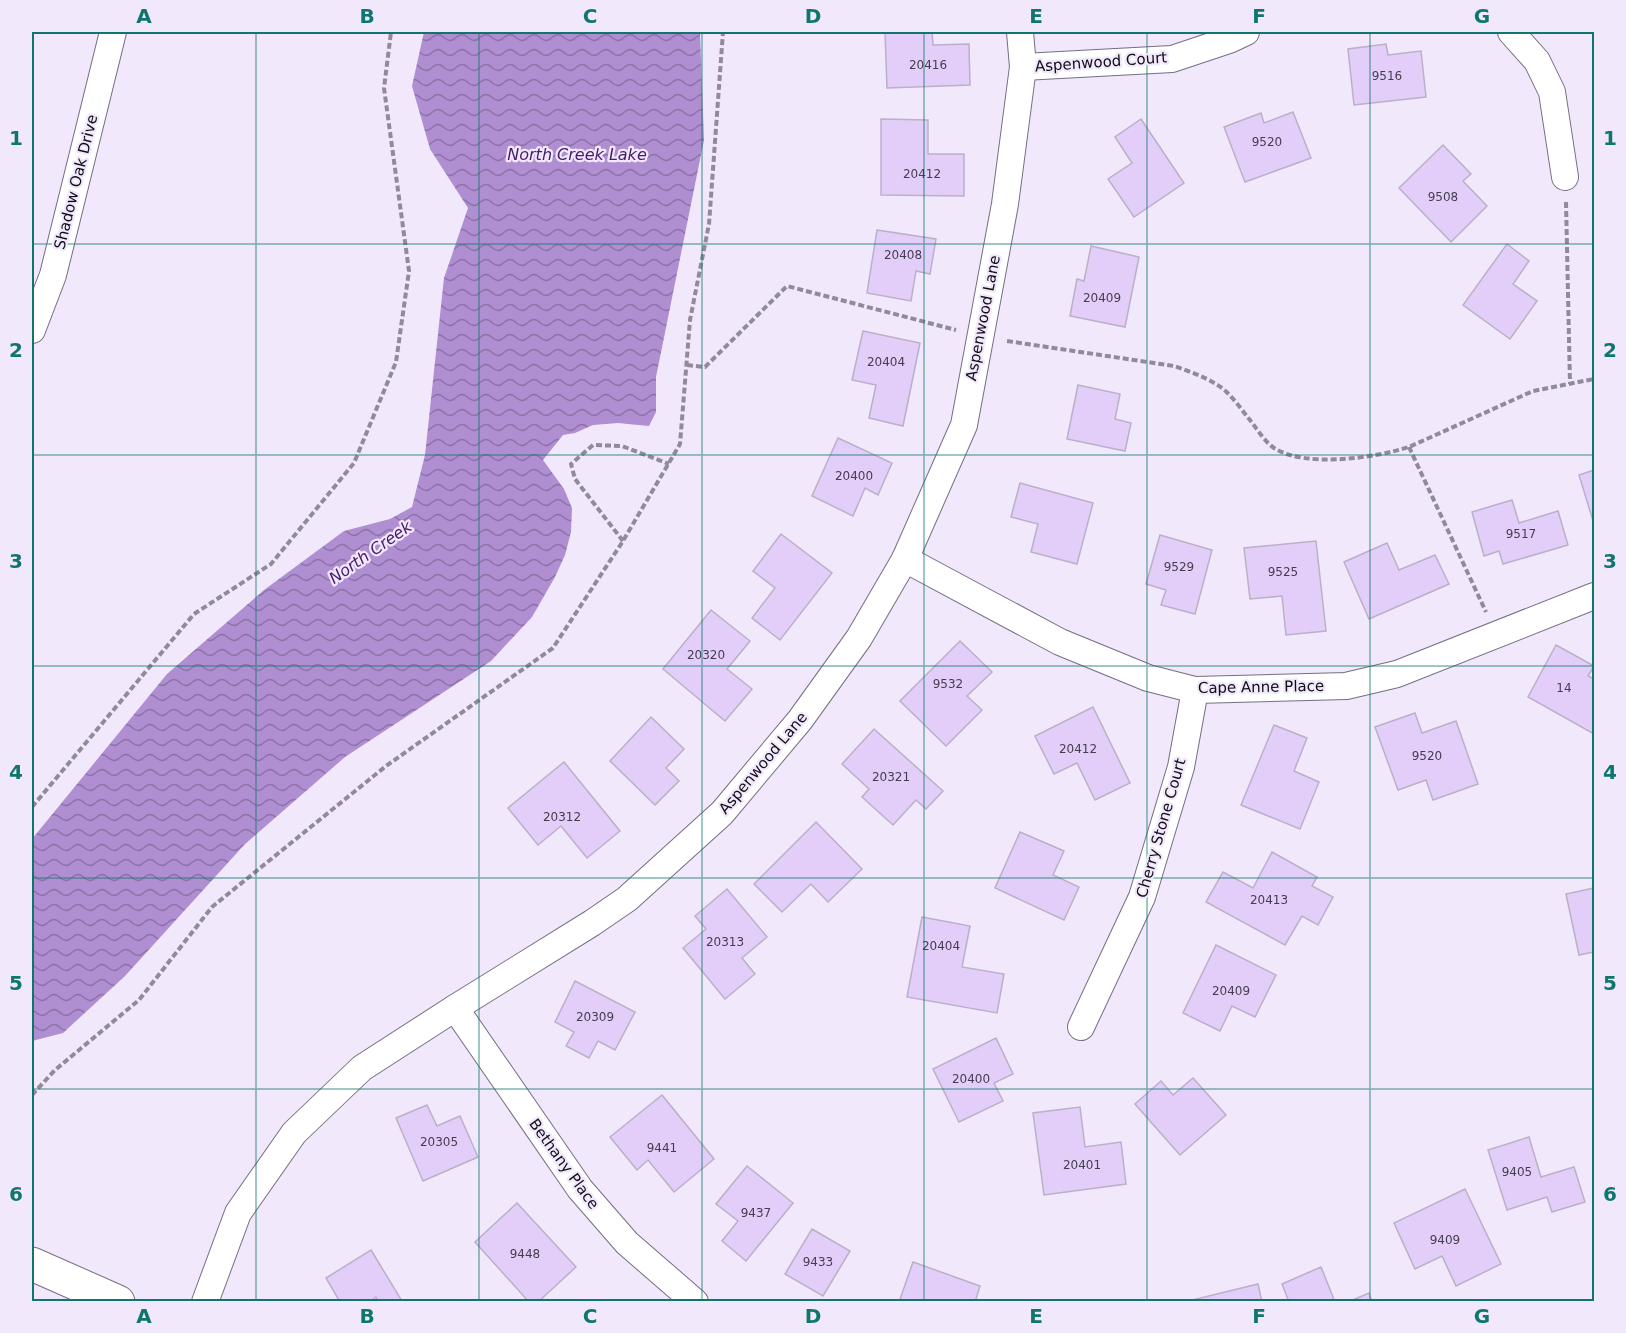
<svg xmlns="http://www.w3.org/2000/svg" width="1626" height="1333" viewBox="0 0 1626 1333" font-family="'DejaVu Sans',sans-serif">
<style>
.water{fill:url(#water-waves)}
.building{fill:#e2cef9;stroke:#bab0c7;stroke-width:1.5}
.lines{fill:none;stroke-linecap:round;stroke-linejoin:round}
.street-casing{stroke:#776d83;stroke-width:28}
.secondary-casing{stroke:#776d83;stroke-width:35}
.path{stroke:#918a99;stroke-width:4;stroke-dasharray:6 3;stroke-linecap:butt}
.street{stroke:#fff;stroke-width:26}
.secondary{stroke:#fff;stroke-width:33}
.grid{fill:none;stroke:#0f766e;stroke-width:1.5;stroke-opacity:0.55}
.labels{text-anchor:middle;stroke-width:4.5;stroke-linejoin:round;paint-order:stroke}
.number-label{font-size:12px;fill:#453d4e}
.street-label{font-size:15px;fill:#110d15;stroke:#f1e8fc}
.water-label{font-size:16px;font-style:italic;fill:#471a6a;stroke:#f1e8fc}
.neatline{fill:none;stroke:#0f766e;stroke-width:2}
.grid-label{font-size:20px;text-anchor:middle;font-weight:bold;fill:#0f766e}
</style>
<defs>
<pattern id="water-waves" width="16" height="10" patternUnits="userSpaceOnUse" patternTransform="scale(1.5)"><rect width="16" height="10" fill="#af8ed1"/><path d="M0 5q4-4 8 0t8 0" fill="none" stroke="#8d72a8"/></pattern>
</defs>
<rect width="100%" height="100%" fill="#f1e8fc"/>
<!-- water -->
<path class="water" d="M424,32h276l4,108 -48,237v35l-7,14 -31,-3 -25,2 -18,8 -12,2 -20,25 21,29 8,19 -1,24 -6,23 -10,22 -23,40 -41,44 -146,96 -100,87 -120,132 -62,57 -31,8v-202l135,-165 97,-84 80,-59 46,-12 22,-12 13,-52 19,-177 24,-70 -38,-59 -18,-63z"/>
<!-- building -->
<g class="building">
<path d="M885,32h47l1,13 36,-1 1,41 -83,3z"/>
<path d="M1386,44l2,11 33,-4 5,46 -72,8 -6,-56z"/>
<path d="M1293,112l18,46 -66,24 -21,-55 37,-14 3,10z"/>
<path d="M881,119l47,1v34h36v42l-83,-1z"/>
<path d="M1141,119l43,64 -50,34 -26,-38 24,-16 -17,-26z"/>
<path d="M1443,145l28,29 -8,7 24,25 -36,36 -52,-54z"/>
<path d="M877,230l59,9 -6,35 -14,-3 -5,30 -44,-8z"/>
<path d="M1507,244l22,17 -16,23 24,17 -27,38 -47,-34z"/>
<path d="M1091,246l48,11 -14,70 -55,-11 7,-37 7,2z"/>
<path d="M863,331l57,12 -17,83 -34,-8 7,-33 -24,-5z"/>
<path d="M1078,385l42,9 -5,25 16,4 -6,28 -58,-12z"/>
<path d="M838,438l54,25 -14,32 -13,-7 -12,28 -41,-20z"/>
<path d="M1594,470v54l-15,-49z"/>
<path d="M1020,483l73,20 -16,61 -46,-12 7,-28 -27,-7z"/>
<path d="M1512,500l7,23 39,-12 10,34 -65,19 -4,-13 -15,5 -12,-44z"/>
<path d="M781,534l51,39 -52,67 -28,-22 23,-30 -22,-17z"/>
<path d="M1160,535l52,15 -17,64 -34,-9 5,-15 -20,-6z"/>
<path d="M1316,541l10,90 -40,4 -4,-39 -32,3 -6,-51z"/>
<path d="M1387,543l12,27 36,-15 14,29 -80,35 -25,-57z"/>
<path d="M711,610l39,31 -23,28 25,20 -27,32 -62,-52z"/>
<path d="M960,641l32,31 -25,24 15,14 -36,36 -46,-45z"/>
<path d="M1556,645l38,21 -6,10 6,3v55l-66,-37z"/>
<path d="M1093,707l37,76 -35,17 -18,-37 -23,11 -19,-38z"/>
<path d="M1415,713l7,20 34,-12 22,63 -45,16 -7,-20 -28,10 -23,-63z"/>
<path d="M651,717l33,32 -18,19 13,13 -24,24 -45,-44z"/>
<path d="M1274,725l33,13 -13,33 25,11 -19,47 -59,-24z"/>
<path d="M874,729l69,62 -17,18 -10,-9 -23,25 -31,-28 7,-8 -27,-25z"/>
<path d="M564,762l56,69 -33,27 -26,-32 -23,19 -30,-37z"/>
<path d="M816,822l46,47 -34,33 -17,-18 -29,28 -28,-28z"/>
<path d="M1020,832l44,19 -11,24 26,12 -15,33 -69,-32z"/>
<path d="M1272,852l45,25 -5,9 21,11 -15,28 -16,-9 -17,29 -79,-43 17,-30 30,16z"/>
<path d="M1594,888v64l-15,3 -13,-61z"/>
<path d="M727,889l40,48 -25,21 13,16 -30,25 -42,-51 23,-19 -11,-13z"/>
<path d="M922,917l48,9 -8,41 42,7 -7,39 -90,-16z"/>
<path d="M1216,945l60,30 -21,42 -23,-11 -12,25 -37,-18z"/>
<path d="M575,981l60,31 -20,38 -17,-9 -9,17 -23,-12 8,-14 -19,-10z"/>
<path d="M996,1038l17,36 -19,9 9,18 -44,21 -26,-53z"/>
<path d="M1193,1078l33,37 -46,40 -45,-51 26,-23 12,14z"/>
<path d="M662,1095l52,64 -40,33 -26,-32 -11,10 -27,-33z"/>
<path d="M427,1105l10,21 23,-10 18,41 -55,24 -27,-63z"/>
<path d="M1080,1107l5,40 36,-5 5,42 -82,11 -11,-82z"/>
<path d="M1529,1137l12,40 33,-10 11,35 -33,10 -5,-15 -40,13 -19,-60z"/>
<path d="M747,1166l46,37 -47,58 -24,-20 16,-20 -22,-17z"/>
<path d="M1465,1189l36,75 -45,22 -14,-30 -27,13 -21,-46z"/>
<path d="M517,1203l59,64 -38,35h-9l-54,-60z"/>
<path d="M812,1229l38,22 -27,45 -38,-22z"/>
<path d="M371,1250l31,51 -23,1 -3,-5 -7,5h-29l-14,-24z"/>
<path d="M913,1262l67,24 -5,16h-76z"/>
<path d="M1321,1267l14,35h-46l-7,-18z"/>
<path d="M1258,1284l4,18h-74v-1z"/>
<path d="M1369,1293l3,9h-24z"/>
</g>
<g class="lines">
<!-- street casing -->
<g class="street-casing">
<g id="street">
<path d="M1511,32l26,29 15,31 13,85"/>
<path d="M1023,67l149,-8 57,-19 17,-8"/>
<path d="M32,330l21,-55 60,-243"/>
<path d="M905,559l155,83 88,36 47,12 151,-4 51,-12 197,-78"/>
<path d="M455,1008l125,181 47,54 68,59"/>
<path d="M1081,1027l61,-130 39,-130 14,-77"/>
<path d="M205,1302l33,-89 56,-80 68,-65 93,-60 137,-85 35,-24 95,-86 78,-93 59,-82 46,-79 59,-134 41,-221 18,-137 -3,-35"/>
</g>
</g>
<!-- secondary casing -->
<g class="secondary-casing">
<path id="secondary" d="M32,1264l86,38"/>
</g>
<!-- path -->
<g class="path">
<path d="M1566,202l4,182"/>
<path d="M1007,341l167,25c14,5 29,10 42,18 14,8 24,24 34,36 7,9 15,22 24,28 31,20 101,10 135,-1l124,-56 61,-12"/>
<path d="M687,365l18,2 82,-81 169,44"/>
<path d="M1409,447l77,165"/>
<path d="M623,541l-48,-62 -4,-15 22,-19 29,1 47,18"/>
<path d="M32,807l162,-193 77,-50 83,-101 42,-101 13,-91 -25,-183 7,-56"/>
<path d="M32,1095l23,-25 84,-70 73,-93 174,-141 167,-118 70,-107 57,-97 10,-124 19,-96 14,-192"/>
</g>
<!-- street -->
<use href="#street" class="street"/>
<!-- secondary -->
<use href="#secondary" class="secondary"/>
</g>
<!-- grid -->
<path class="grid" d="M256,32v1270M479,32v1270M702,32v1270M924,32v1270M1147,32v1270M1370,32v1270M32,244h1562M32,455h1562M32,666h1562M32,878h1562M32,1089h1562"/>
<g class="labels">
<!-- number labels -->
<g class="number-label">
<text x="928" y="69">20416</text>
<text x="1387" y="80">9516</text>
<text x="1267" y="146">9520</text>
<text x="922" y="178">20412</text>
<text x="1443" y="201">9508</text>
<text x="903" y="259">20408</text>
<text x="1102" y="302">20409</text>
<text x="886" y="366">20404</text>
<text x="854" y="480">20400</text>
<text x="1521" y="538">9517</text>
<text x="1179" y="571">9529</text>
<text x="1283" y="576">9525</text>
<text x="706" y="659">20320</text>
<text x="948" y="688">9532</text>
<text x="1564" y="692">14</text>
<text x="1078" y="753">20412</text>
<text x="1427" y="760">9520</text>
<text x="891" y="781">20321</text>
<text x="562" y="821">20312</text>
<text x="1269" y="904">20413</text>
<text x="725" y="946">20313</text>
<text x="941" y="950">20404</text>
<text x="1231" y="995">20409</text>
<text x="595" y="1021">20309</text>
<text x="971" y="1083">20400</text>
<text x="439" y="1146">20305</text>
<text x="662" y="1152">9441</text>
<text x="1082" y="1169">20401</text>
<text x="1517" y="1176">9405</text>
<text x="756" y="1217">9437</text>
<text x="1445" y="1244">9409</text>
<text x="525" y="1258">9448</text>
<text x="818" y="1266">9433</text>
</g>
<!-- street labels -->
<g class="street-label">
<text transform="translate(1101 62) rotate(-4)" y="5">Aspenwood Court</text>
<text transform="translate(76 182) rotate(-76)" y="5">Shadow Oak Drive</text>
<text transform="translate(983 318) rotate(-79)" y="5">Aspenwood Lane</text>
<text transform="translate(1261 687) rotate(-1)" y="5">Cape Anne Place</text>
<text transform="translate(763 763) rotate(-50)" y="5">Aspenwood Lane</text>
<text transform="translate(1161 828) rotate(-74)" y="5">Cherry Stone Court</text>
<text transform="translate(564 1164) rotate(54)" y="5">Bethany Place</text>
</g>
<!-- water labels -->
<g class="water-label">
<text x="577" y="160">North Creek Lake</text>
<text transform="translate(370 552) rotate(-35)" y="6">North Creek</text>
</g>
</g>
<!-- border -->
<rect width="1626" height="1333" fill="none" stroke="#f1e8fc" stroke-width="66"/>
<rect x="33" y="33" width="1560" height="1267" class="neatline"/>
<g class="grid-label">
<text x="144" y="23">A</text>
<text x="367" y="23">B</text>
<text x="590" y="23">C</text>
<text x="813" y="23">D</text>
<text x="1036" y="23">E</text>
<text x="1259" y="23">F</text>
<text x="1482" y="23">G</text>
<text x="16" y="145">1</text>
<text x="1610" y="145">1</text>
<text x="16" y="357">2</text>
<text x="1610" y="357">2</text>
<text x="16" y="568">3</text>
<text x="1610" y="568">3</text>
<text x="16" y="779">4</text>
<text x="1610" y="779">4</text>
<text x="16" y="990">5</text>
<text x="1610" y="990">5</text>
<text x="16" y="1201">6</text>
<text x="1610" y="1201">6</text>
<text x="144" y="1323">A</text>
<text x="367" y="1323">B</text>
<text x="590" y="1323">C</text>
<text x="813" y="1323">D</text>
<text x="1036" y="1323">E</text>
<text x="1259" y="1323">F</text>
<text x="1482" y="1323">G</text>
</g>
</svg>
